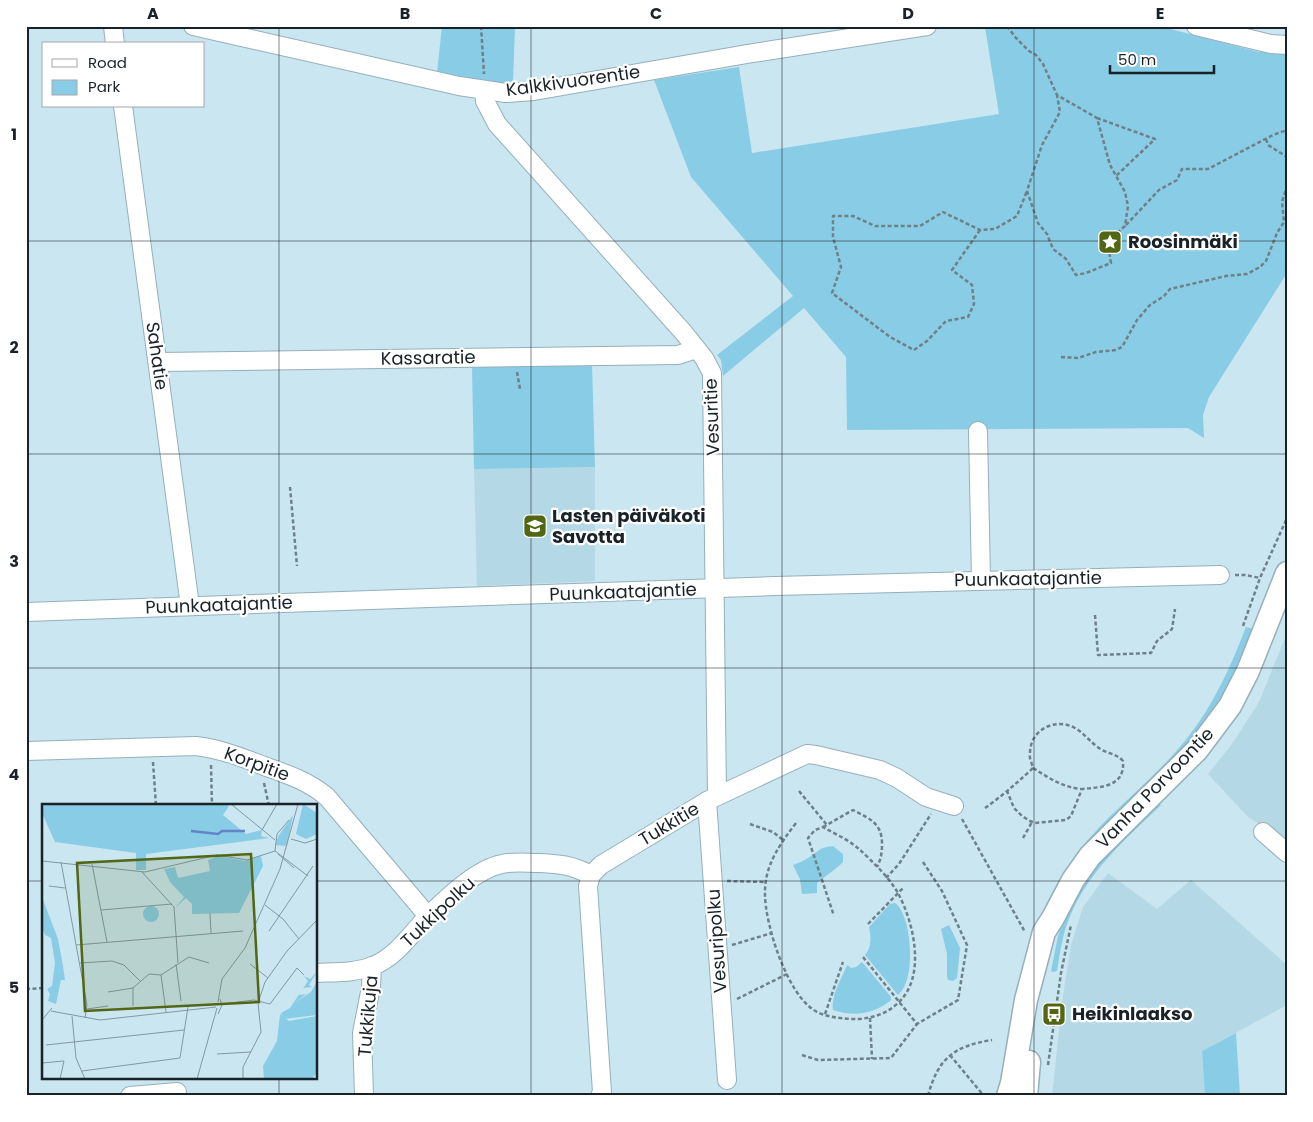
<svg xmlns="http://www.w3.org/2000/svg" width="1313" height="1122" viewBox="0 0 1313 1122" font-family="Poppins,sans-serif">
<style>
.built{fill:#b5d8e6}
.green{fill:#89cce5}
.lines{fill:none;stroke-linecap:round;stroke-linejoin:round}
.minor-casing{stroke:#95b0ba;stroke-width:20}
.major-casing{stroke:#95b0ba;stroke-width:25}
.path{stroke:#6e8088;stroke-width:2.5;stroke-dasharray:4 2.5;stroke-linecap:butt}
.minor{stroke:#fff;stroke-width:18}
.major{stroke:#fff;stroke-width:22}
.grid{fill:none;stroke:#192327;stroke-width:1;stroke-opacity:0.55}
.labels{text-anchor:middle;stroke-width:4.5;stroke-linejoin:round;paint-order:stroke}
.street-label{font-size:18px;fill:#192327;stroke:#fff}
.poi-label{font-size:18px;font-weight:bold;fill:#192327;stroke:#fff;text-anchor:start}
.inset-river{fill:none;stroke:#6284c8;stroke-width:2.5}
.inset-road{fill:none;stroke:#8398a0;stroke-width:1}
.view{fill:#526613;fill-opacity:0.15;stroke:#526613;stroke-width:2.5}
.inset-edge{fill:none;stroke:#192327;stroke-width:2.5}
.neatline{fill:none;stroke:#192327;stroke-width:2}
.grid-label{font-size:16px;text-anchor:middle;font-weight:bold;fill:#192327}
</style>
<rect width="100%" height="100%" fill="#cae6f1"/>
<!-- built -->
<g class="built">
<path d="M595,467v114l-118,5 -3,-117z"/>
<path d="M1287,633v208l-39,-24 -40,-43 24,-30 27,-42z"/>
<path d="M1108,873l49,36 34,-29 96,85v40l-85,46 3,45h-153l10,-94 9,-57 12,-38z"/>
</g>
<!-- green -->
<g class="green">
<path d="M442,26h73l-2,57c-26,1 -50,-5 -76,-10z"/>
<path d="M987,26h172l100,26 28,1v220l-78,124 -6,18 1,23 -16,-10 -341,2 -1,-73 -42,-49 -81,68 -2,-16 -4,-5 76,-59 -102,-119 -37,-97 85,-13 13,86 247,-39 -14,-87z"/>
<path d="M592,365l3,102 -121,2 -2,-102z"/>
<path d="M1246,627l8,2 -25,59 -27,42 -110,112 -55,83c10,-24 21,-45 36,-66 32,-45 81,-78 115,-122 26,-33 43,-71 58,-110z"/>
<path d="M1157,802l4,3c-35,34 -74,67 -92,114 -7,16 -9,35 -12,52l-4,1 -2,-1 7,-35 8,-23 22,-40z"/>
<path d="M833,846l10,8c0,1 0,8 0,8 -1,2 -22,18 -26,21v10l-15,1 -2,-15 -7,-14c5,-2 11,-4 15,-7 12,-7 9,-10 25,-12z"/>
<path d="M895,903c17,12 22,78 3,92l-33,-40c7,-8 6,-18 4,-28l21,-23z"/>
<path d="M949,925l11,23 -3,30 -4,3 -5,-1 -1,-3v-23l-6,-25z"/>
<path d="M862,962l29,35v3c-16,14 -38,17 -58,10 -2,-15 9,-32 14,-45l4,3 5,-1z"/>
<path d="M1236,1033l4,63h-35l-3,-45z"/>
</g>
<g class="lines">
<!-- minor casing -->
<g class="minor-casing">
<g id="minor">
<path d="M113,26l2,18"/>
<path d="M193,26l266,60 47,7 28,-2 213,-37 180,-28"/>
<path d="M1196,26l75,18 16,1"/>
<path d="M484,91l1,10 12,23 187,209 20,25 8,15 5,423"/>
<path d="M123,106l67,500"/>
<path d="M158,362l520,-7 18,-6"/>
<path d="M978,431l3,149"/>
<path d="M26,612l749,-26 445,-11"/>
<path d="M26,751l170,-5c24,3 45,11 68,20 23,8 44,15 63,31l101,119"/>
<path d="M707,801l20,279"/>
<path d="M1263,832l24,21"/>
<path d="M316,973c19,-1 39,0 57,-7 24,-10 38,-32 55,-50 19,-18 48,-47 74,-52 13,-3 25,-1 38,-1 21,1 31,2 51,12"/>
<path d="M130,1096l47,-4"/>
<path d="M364,1096l-2,-63 9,-46 1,-21"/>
<path d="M600,1096l2,-4 -14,-206 3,-11 10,-10 106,-64 100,-47 9,1 64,15 17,8 29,19 28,9"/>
</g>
</g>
<!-- major casing -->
<g class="major-casing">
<g id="major">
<path d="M1008,1096l4,-13 14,-83 18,-68 9,-14 20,-38 17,-24 107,-106 33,-44 18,-35 39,-98"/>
<path d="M1026,1096l3,-34"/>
</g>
</g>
<!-- path -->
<g class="path">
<path d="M481,26l3,48"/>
<path d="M1007,26l9,12 13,13 7,4 7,9 14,31 40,23 13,47 15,27 3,14 -3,20c-14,12 -18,19 -14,37l-25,10 -10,2 -10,-16 -13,-10 -6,-15 -9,-11 -11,-32 15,-46 18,-33 -3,-17"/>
<path d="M1097,118l58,21 -39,37"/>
<path d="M1266,139l2,6 19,12"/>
<path d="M1126,225l33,-35 18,-10 5,-11h26l65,-34 14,-5"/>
<path d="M980,230l-28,40 20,15 2,19 -6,13 -22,4 -19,20 -13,9 -24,-13 -58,-44 9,-26 -8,-30v-21h20l22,10h45l23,-14 37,18 15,-1 22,-13 10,-25"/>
<path d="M1061,357l17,1 18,-6 20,-2 6,-3 15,-27 13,-15 14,-9 6,-7 56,-13 21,-2 13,-7 6,-6 11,-28 7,-11 -2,-20 5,-16"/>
<path d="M517,372l3,17"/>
<path d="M290,487l7,79"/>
<path d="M1235,575h10l15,3"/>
<path d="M1095,615l3,40 53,-2 6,-12 15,-12 3,-20"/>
<path d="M1243,626l17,-48 27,-60"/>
<path d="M153,762l3,44"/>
<path d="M211,765l1,41"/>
<path d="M1033,768c16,10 29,19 48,21"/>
<path d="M264,783l5,23"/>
<path d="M799,791l28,34"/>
<path d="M985,808c17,-12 32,-25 48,-40 -1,-4 -4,-10 -3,-15 0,-23 25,-36 45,-25 9,5 15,14 24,20 8,6 17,5 24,13 2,26 -21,26 -41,28l-11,27 -5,4 -31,3 -5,-2 -8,-5 -8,-8 -7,-17"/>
<path d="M962,819l63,113"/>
<path d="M796,823c-34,44 -38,64 -22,119 7,22 22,59 43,70 13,6 28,7 41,7 16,-1 30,-6 41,-17 27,-26 15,-78 0,-107 -8,-16 -27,-34 -40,-46 -10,-9 -24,-15 -36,-22l-8,3 -7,8 26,78"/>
<path d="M750,824l23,8 10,8"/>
<path d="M823,827l30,-17c17,9 29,13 29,34 0,9 -1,15 -5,23"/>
<path d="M1023,838l9,-16"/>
<path d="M886,878l13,-14 32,-50"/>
<path d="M727,881l38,1"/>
<path d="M868,924l35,-36"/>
<path d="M732,945l40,-12"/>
<path d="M863,957l54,67 41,-24 9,-55 -25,-54 -19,-29"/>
<path d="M26,989l18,-1"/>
<path d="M737,999l50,-25"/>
<path d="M825,1014l18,-52"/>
<path d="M870,1018l2,41"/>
<path d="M802,1055l16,5 73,-2 26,-34"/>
<path d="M950,1055l34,41"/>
<path d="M1048,1065l13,-92 10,-48"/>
<path d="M928,1096c10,-38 26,-50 64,-56"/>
</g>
<!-- minor -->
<use href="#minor" class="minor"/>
<!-- major -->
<use href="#major" class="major"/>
</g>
<!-- grid -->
<path class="grid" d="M279,26v780M531,26v1070M782,26v1070M1034,26v1070M26,241h1261M26,454h1261M26,668h1261M26,881h18M316,881h971M279,1078v18"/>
<!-- icons -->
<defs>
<g id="sight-square" transform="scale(1.25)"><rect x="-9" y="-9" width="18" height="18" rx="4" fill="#526613" stroke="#fff"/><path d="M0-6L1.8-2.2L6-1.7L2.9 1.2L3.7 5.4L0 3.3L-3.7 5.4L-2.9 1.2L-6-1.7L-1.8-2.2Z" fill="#fff"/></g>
<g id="school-square" transform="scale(1.25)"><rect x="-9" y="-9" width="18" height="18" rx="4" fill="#526613" stroke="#fff"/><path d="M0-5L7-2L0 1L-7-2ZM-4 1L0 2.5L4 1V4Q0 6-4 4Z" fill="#fff"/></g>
<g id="bus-square" transform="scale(1.25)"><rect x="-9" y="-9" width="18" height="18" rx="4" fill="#526613" stroke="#fff"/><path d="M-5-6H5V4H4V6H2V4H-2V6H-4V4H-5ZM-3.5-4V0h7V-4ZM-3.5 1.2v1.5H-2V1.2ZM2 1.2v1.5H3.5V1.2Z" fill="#fff"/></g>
</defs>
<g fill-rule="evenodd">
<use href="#sight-square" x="1110" y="242"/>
<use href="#school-square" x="535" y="526"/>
<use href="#bus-square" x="1054" y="1014"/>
</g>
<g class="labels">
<!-- street labels -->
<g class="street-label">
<text transform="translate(573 81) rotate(-8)" y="6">Kalkkivuorentie</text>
<text transform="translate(157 356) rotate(82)" y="6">Sahatie</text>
<text transform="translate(428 358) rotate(-1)" y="6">Kassaratie</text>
<text transform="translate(712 417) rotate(-92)" y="6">Vesuritie</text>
<text transform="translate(1028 579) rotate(-1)" y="6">Puunkaatajantie</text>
<text transform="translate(623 592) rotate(-2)" y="6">Puunkaatajantie</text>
<text transform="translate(219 605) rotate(-2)" y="6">Puunkaatajantie</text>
<text transform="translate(257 764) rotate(20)" y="6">Korpitie</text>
<text transform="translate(1155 788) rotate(-46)" y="6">Vanha Porvoontie</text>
<text transform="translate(669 824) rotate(-31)" y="6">Tukkitie</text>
<text transform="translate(438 912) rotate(-43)" y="6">Tukkipolku</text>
<text transform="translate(717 941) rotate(-94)" y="6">Vesuripolku</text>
<text transform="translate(368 1016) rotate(-85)" y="6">Tukkikuja</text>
</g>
<!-- poi labels -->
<g class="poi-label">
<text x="1128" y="248">Roosinmäki</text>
<text x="552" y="522">Lasten päiväkoti<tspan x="552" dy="21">Savotta</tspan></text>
<text x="1072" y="1020">Heikinlaakso</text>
</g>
</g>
<!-- overview -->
<g transform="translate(42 804)">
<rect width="275" height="275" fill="#cae6f1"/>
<path d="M0,0h184l3,2 -6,9 23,19 16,-4 -1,6 8,2 -123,16v16h-10v-17l-81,-11 -13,-29zM261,0l14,9v21l-11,5 -10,-5zM251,11l-6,31 -12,-1 4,-10zM177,52l26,5 16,-5 2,10 -24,47 -47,1v-10l-6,-6 -11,10 9,-11 -14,-15 -6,-13 11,-2 3,11 32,-7 -2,-11zM0,93l16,42 5,27 2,14h-4l-5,24 -8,-3 2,-7 -3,-5 5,-3 3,-23 -4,-25 -6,-3 -3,-7zM101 110a8 8 0 1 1 16 0a8 8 0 1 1-16 0ZM275,168l-8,13 3,2 -9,1 -4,7 7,-1 -10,8 15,-10 6,-11v34l-33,4 -3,-6 9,-5 18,-27 -4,-5 6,3zM238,210l9,7 28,-5v56l-5,7h-48l-1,-13 14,-25z" fill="#89cce5"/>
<path class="inset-river" d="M149,27l27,3 4,-3h23"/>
<path class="inset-road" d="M189,0l44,36M220,26l15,-26M249,35l14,4 12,-4M233,47l2,-17 12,-14M236,50l16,14M0,57l103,11 72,-17 30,5 28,-9 33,25M19,58l26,143 -2,13M50,60l15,78M100,68l32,35 4,56M7,82l16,2M223,101l18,14 16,20M59,106l71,-6M168,109l1,20M227,127l44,-65M34,141l167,-14M37,159l33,-2 12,4 16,16M134,160l5,37M208,160l18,14M66,188l25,-4 16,-14 12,1M176,198l4,-23 23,-31 35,-79 18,-65M180,200l32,-4 16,4 27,-36 7,7M91,202v-18M45,205l21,-3M9,207l49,9 116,-13M124,208l-5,-37 28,-18 20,6M176,210l4,-9 -2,-6M30,212l4,42 9,21M0,216l10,-12M4,241l138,-15M175,250l34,-2M0,259l22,-2 -4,18M40,267l98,-13 8,-51M155,275l20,-71M201,275v-12l18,-35 -3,-29 7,-21 22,-31 30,-31"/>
<path class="view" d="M209,50l8,148 -174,9 -8,-148z"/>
<rect width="275" height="275" class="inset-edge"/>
</g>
<!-- border -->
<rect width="1313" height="1122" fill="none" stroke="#ffffff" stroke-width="55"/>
<!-- legend -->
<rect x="42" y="42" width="162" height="65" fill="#ffffff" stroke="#a3a7a9"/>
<rect x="52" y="59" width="25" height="8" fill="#ffffff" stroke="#a3a7a9"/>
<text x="88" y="68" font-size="15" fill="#192327">Road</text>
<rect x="52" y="80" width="25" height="15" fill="#89cce5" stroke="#a3a7a9"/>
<text x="88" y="92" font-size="15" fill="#192327">Park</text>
<!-- scale -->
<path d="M1110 65v8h104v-8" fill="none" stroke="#192327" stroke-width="2.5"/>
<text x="1118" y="65" font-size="15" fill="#192327" stroke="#ffffff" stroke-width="4" paint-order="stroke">50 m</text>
<rect x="28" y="28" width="1258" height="1066" class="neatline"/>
<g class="grid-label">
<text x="153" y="19">A</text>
<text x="405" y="19">B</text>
<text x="656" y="19">C</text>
<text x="908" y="19">D</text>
<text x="1160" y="19">E</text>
<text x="14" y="140">1</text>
<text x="14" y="353">2</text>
<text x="14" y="567">3</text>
<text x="14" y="780">4</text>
<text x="14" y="993">5</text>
</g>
</svg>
